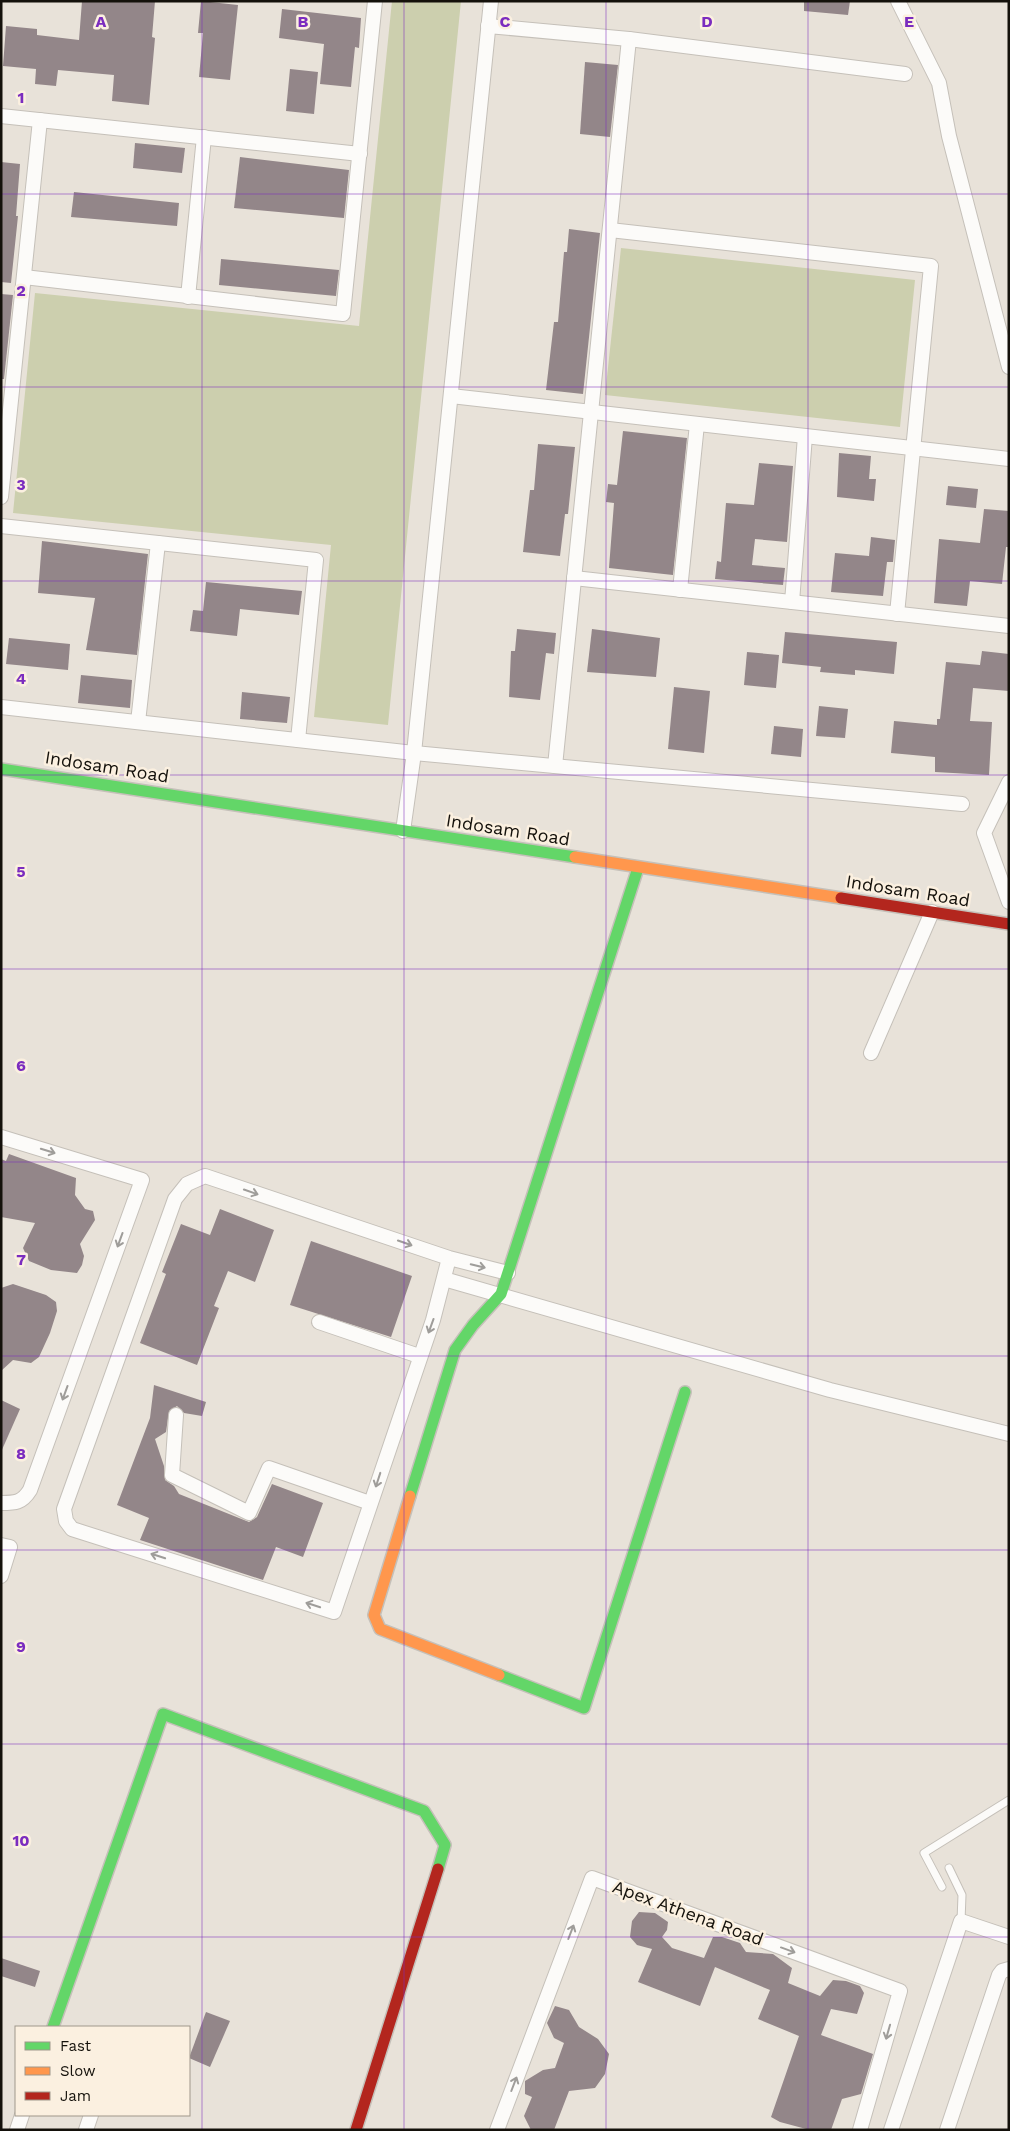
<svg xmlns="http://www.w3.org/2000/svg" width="1010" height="2131" viewBox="0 0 1010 2131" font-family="'Work Sans',sans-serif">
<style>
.green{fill:#cccfae}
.building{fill:#938689}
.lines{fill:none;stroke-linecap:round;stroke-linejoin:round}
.lane-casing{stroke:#c5c0b9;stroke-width:9}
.street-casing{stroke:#c5c0b9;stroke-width:16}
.fast-casing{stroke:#c5c0b9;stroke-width:14}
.slow-casing{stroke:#c5c0b9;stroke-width:14}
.jam-casing{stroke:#c5c0b9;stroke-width:14}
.lane{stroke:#fcfbf9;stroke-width:7}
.street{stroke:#fcfbf9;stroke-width:14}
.fast{stroke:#63d668;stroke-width:11}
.slow{stroke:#ff974d;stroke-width:11}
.jam{stroke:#b3261e;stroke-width:11}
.oneway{stroke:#9f9d9a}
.grid{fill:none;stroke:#7b2cbf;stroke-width:1;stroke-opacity:0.55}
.labels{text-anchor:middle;stroke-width:5;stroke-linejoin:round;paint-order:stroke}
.street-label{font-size:18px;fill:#14110b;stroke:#fbf0e0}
.grid-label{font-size:16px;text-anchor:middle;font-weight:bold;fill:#7b2cbf;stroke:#fbf0e0;stroke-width:5;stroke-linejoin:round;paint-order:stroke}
</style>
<rect width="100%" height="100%" fill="#e8e2d9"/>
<!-- green -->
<g class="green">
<path d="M392,1h69l-73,724 -74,-8 17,-172 -318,-32 22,-220 324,33z"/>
<path d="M621,248l294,32 -15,147 -295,-32z"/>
</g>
<!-- building -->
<g class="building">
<path d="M82,1h73l-3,36 3,1 -6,67 -37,-4 2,-26 -56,-5 -2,16 -21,-2 1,-15 -33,-3 3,-40 31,3v6l42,5z"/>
<path d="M201,1l37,4 -8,75 -31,-3 4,-44h-5z"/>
<path d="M804,1h46l-2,14 -44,-4z"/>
<path d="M282,9l79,9 -2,30 -4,-1 -4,40 -31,-3 4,-40 -45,-6z"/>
<path d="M585,62l33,3 -8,72 -30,-3z"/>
<path d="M290,69l28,3 -4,42 -28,-3z"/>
<path d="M135,143l50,5 -3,25 -49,-5z"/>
<path d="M240,157l109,13 -5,48 -110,-10z"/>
<path d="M1,162l19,2 -4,52h2l-7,67 -10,-1z"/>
<path d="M74,192l105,11 -2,23 -106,-9z"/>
<path d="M569,229l31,4 -17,161 -37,-4 8,-68h4l6,-70h3z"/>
<path d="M221,259l118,11 -3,26 -117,-11z"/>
<path d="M1,294l12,1 -9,84h-3z"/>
<path d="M623,431l64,7 -14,137 -64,-7 5,-65 -8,-1 2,-18 9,1z"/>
<path d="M538,444l37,3 -7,67h-3l-5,42 -37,-4 7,-62h4z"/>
<path d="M839,453l32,3 -2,23h7l-2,22 -37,-4z"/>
<path d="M759,463l34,3 -6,76 -32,-3 -3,26 33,3 -2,17 -68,-6 2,-18 4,1 5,-59 28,2z"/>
<path d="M948,486l30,3 -2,19 -30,-3z"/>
<path d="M984,509l25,2v36h-3l-4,37 -32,-3 -3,25 -33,-3 5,-64 41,4z"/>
<path d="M871,537l24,3 -2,22h-6l-4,34 -52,-4 4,-39 34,3z"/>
<path d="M42,541l106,13 -11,101 -51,-5 9,-52 -57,-5z"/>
<path d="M206,582l96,9 -3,24 -59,-6 -3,27 -47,-5 3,-21 10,1z"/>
<path d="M517,629l39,4 -2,21 -8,-1 -6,47 -31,-3 2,-46h4z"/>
<path d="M592,629l68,9 -4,39 -69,-5z"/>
<path d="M785,632l112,10 -3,32 -39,-4v5l-35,-3 1,-5 -39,-4z"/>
<path d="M9,638l61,6 -2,26 -62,-6z"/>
<path d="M982,651l27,3v37l-36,-3 -3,33 22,1 -3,53 -54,-3v-15l-44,-4 3,-32 43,4v-6h3l6,-57 34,3z"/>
<path d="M747,652l32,3 -3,33 -32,-3z"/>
<path d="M81,675l51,5 -2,28 -52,-5z"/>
<path d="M674,687l36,4 -6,62 -36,-4z"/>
<path d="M242,692l48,5 -3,26 -47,-4z"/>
<path d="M819,706l29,3 -3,29 -29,-2z"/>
<path d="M774,726l29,3 -2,28 -30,-3z"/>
<path d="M9,1154l67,24 -1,17 10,14 8,2 2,9 -15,24 4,12 -2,9 -5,8 -26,-3 -22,-9 -6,-13 12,-25 -34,-6v-58l5,2z"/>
<path d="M220,1209l54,21 -19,52 -27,-11 -14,35 5,2 -22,57 -57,-22 26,-69 -4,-2 19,-48 29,11z"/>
<path d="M311,1241l101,35 -21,61 -101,-32z"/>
<path d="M13,1284l33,11 10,7 1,9 -7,22 -11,24 -8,6 -18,-3 -12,11v-83z"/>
<path d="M154,1385l52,17 -4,14 -18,-3 -7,-7 -8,5 -3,21 -11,7 9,27 1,14 9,6 5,8 70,28 8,-5 15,-33 51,19 -20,54 -27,-10 -13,33 -123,-40 9,-22 -32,-13 33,-87z"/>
<path d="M1,1400l19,9 -19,43z"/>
<path d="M639,1912l16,1 13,9 -1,8 -5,7 10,11 32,10 9,-21h9l18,6 6,9 27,2 19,14 -4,15 32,13 13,-16 13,1 14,5 4,7 -7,21 -26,-5 -10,26 52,19 -12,40 -19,5 -11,31h-21l-30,-8 -9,-5 28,-81 -41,-17 12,-29 -55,-23 -15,39 -62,-24 14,-33 -15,-4 -7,-8 2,-16z"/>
<path d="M1,1958l39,13 -5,16 -34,-11z"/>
<path d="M555,2006l14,4 10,17 19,12 11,15 -4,20 -10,14 -26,3 -15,39h-23l-7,-14 8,-19 -7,-3v-13l18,-11 12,-2 9,-25 -10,-5 -7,-15z"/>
<path d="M206,2012l24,9 -20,46 -21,-9z"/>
</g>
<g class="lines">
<!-- lane casing -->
<g class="lane-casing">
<g id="lane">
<path d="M949,1868l13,27 -1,26"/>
<path d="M942,1887l-18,-34 85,-53"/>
</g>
</g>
<!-- street casing -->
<g class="street-casing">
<g id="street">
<path d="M898,1l41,82 10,53 60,231"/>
<path d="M488,26l141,13 276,35"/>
<path d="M1,116l359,38"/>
<path d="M610,230l321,36 -34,348"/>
<path d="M24,277l319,37 32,-313"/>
<path d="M188,297l16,-160"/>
<path d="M451,396l558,63"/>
<path d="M1,497l39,-377"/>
<path d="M1,526l315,34 -18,180"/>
<path d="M574,578l435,48"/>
<path d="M680,590l17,-166"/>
<path d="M792,602l13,-166"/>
<path d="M1,707l413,46 548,51"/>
<path d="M138,722l20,-179"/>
<path d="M555,766l74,-727"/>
<path d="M1009,782l-25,51 25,69"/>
<path d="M403,831l11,-78 77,-752"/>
<path d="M871,1053l61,-141"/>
<path d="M1,1137l141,43 -112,310c-8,13 -15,13 -29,13"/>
<path d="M449,1258l-16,62 -99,292 -262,-83 -6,-8 -2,-12 111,-310 12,-15 18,-8 244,82 59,15"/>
<path d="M444,1279l386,111 179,44"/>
<path d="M319,1322l100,34"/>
<path d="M176,1415l-4,60 77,38 20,-45 101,35"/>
<path d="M1,1545l9,2 -9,29"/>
<path d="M17,2130l5,-15"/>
<path d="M86,2130l5,-15"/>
<path d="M497,2130l95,-252 308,113 -40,139"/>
<path d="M891,2130l70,-209 48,16"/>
<path d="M947,2130l52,-155 3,-4 7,-2"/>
</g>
</g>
<!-- fast casing -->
<g class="fast-casing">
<g id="fast">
<path d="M1,769l574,88"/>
<path d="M410,1496l45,-146 18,-25 28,-31 137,-426"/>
<path d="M499,1675l85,33 101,-316"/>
<path d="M53,2027l110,-313 261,97 21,34 -7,24"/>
</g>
</g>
<!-- slow casing -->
<g class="slow-casing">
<g id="slow">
<path d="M575,857l266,41"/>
<path d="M410,1496l-36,119 6,14 119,46"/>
</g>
</g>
<!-- jam casing -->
<g class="jam-casing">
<g id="jam">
<path d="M841,898l168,26"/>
<path d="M356,2130l82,-261"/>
</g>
</g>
<!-- lane -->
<use href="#lane" class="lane"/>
<!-- street -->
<use href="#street" class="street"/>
<!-- fast -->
<use href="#fast" class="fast"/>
<!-- slow -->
<use href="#slow" class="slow"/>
<!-- jam -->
<use href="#jam" class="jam"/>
</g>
<!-- one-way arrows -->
<defs><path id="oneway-shaft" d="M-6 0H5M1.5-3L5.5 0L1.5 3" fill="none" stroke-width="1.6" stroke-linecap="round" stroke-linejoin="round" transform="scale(1.25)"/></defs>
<g class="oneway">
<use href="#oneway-shaft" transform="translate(48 1151) rotate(17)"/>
<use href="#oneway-shaft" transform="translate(251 1192) rotate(19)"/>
<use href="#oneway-shaft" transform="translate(120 1240) rotate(110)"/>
<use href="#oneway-shaft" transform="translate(405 1243) rotate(19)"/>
<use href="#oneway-shaft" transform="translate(478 1266) rotate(14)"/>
<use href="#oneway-shaft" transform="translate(431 1326) rotate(110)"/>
<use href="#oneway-shaft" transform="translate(65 1393) rotate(110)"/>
<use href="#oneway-shaft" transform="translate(378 1480) rotate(108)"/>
<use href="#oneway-shaft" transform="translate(158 1556) rotate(-162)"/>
<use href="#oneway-shaft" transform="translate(313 1605) rotate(-162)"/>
<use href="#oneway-shaft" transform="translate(571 1932) rotate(-69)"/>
<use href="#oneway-shaft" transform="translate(788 1950) rotate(20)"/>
<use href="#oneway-shaft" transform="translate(888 2032) rotate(106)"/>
<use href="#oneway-shaft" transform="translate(514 2084) rotate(-69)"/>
</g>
<!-- grid -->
<path class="grid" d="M202,1v2129M404,1v2129M606,1v2129M808,1v2129M1,194h1008M1,387h1008M1,581h1008M1,775h1008M1,969h1008M1,1162h1008M1,1356h1008M1,1550h1008M1,1744h1008M1,1937h1008"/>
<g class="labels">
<!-- street labels -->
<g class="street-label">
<text transform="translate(107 767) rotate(9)" y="6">Indosam Road</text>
<text transform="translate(508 830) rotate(9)" y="6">Indosam Road</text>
<text transform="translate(908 891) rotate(9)" y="6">Indosam Road</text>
<text transform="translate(688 1913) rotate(20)" y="6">Apex Athena Road</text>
</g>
</g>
<g class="grid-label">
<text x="101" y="27">A</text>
<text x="303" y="27">B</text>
<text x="505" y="27">C</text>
<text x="707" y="27">D</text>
<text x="909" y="27">E</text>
<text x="21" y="103">1</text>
<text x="21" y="296">2</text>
<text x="21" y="490">3</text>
<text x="21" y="684">4</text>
<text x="21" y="877">5</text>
<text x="21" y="1071">6</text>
<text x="21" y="1265">7</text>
<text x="21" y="1459">8</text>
<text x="21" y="1652">9</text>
<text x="21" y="1846">10</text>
</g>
<!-- border -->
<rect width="1010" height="2131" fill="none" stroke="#14110b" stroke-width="5"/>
<!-- legend -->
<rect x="15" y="2026" width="175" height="90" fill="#fbf0e0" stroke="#9f978b"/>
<rect x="25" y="2042" width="25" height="8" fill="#63d668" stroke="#9f978b"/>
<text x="60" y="2051" font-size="15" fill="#14110b">Fast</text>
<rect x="25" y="2067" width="25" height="8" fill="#ff974d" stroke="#9f978b"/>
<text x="60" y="2076" font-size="15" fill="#14110b">Slow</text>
<rect x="25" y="2092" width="25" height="8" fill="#b3261e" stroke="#9f978b"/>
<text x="60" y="2101" font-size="15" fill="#14110b">Jam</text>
</svg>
